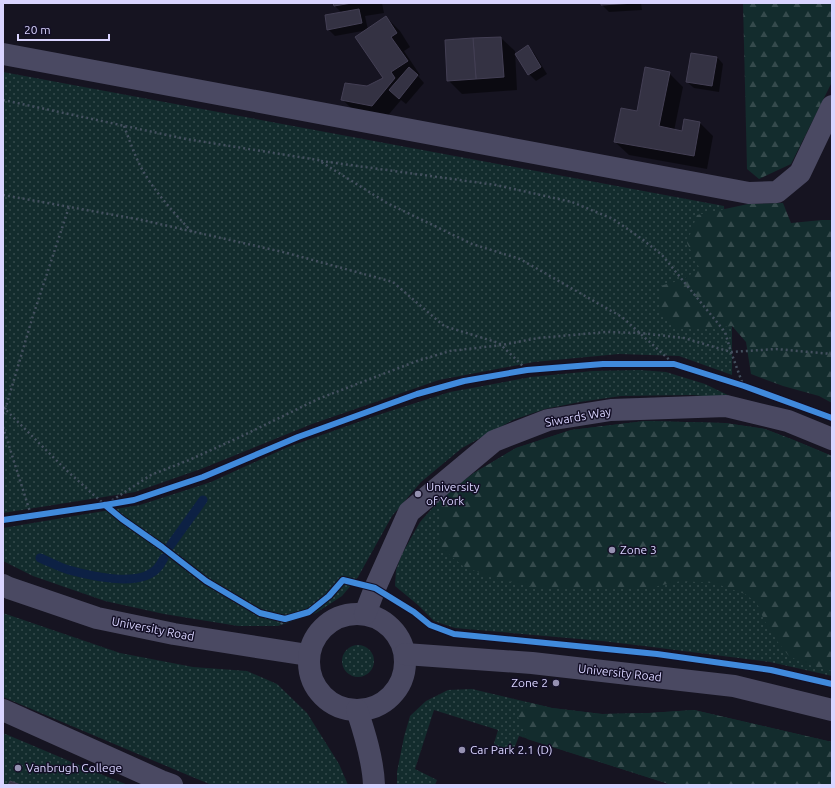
<svg xmlns="http://www.w3.org/2000/svg" width="835" height="788" viewBox="0 0 835 788" font-family="Ubuntu,sans-serif">
<style>
.grass{fill:url(#grass-dots)}
.forest{fill:url(#forest-firs)}
.shadow{fill:#0007}
.lines{fill:none;stroke-linecap:round;stroke-linejoin:round}
.stream{stroke:#0d2144;stroke-width:9}
.building{fill:#343243;stroke:#433f54}
.path{stroke:#44505f;stroke-width:2.5;stroke-dasharray:2 3;stroke-linecap:butt}
.minor{stroke:#4a4962;stroke-width:22}
.cycleway-casing{stroke:#130f26;stroke-width:8}
.cycleway{stroke:#408adc;stroke-width:6}
.poi-dot{fill:#9591b1;stroke:#130f26;stroke-width:1.5}
.labels{text-anchor:middle;stroke-width:3;stroke-linejoin:round;paint-order:stroke}
.street-label{font-size:12px;fill:#d9d4ff;stroke:#130f26}
.poi-label{font-size:12px;fill:#d9d4ff;stroke:#130f26;text-anchor:start}
</style>
<defs>
<pattern id="grass-dots" width="8" height="8" patternUnits="userSpaceOnUse"><rect width="8" height="8" fill="#132c2d"/><path d="M2 2h.1M6 6h.1" fill="none" stroke="#354a4c" stroke-width="1.8" stroke-linecap="round"/></pattern>
<pattern id="forest-firs" width="22" height="20" patternUnits="userSpaceOnUse"><rect width="22" height="20" fill="#132c2d"/><path d="M5 1l3.5 6h-7zM16 11l3.5 6h-7z" fill="#354a4c"/></pattern>
</defs>
<rect width="100%" height="100%" fill="#161421"/>
<!-- grass -->
<g class="grass">
<path d="M3,72l721,134 8,120v49l-53,-19 -60,-2 -85,8 -95,18 -127,44 -111,45 -66,23 -132,21z"/>
<path d="M639,370l27,2 39,12 31,15 -44,-4 -71,1 -41,6 -35,7 -32,11 -51,28 -41,34 -29,34 -34,61 -16,19 -26,17 -38,13h-40l-74,-12 -59,-13 -72,-25 -30,-15v-33l137,-23 71,-23 77,-35 93,-33 69,-22 81,-15 62,-6z"/>
<path d="M645,421l80,2 40,6 31,12 36,15v220l-62,-14 -126,-16 -42,-5 -147,-13 -21,-7 -16,-16 -23,-19 1,-16 6,-16 18,-32 23,-26 31,-23 42,-25 55,-18z"/>
<path d="M3,613l117,40 73,14 54,4 30,13 30,29 32,51 9,21h-136l-22,-9 -187,-79z"/>
<circle cx="358" cy="661" r="16"/>
<path d="M472,689l38,9 42,10 50,6 47,-1 45,-3 138,32v43h-160l-153,-49 -7,18 -19,-7 5,-17 -64,-20 -19,59 22,11 -2,5h-38v-13l7,-35 6,-21 16,-15 22,-11z"/>
<path d="M3,733l90,38 35,14h-107l-11,-4 -2,4h-5z"/>
</g>
<!-- forest -->
<g class="forest">
<path d="M743,3h89v79l-41,82 -32,15 -12,-10z"/>
<path d="M783,203l8,20 31,-3h10v183l-13,-7 -36,-10 -32,-12 -5,-32 -14,-16 -26,3 -30,-2 -16,-12v-29l21,-6 19,-11 -13,-26 10,-28 51,-11z"/>
<path d="M645,421l80,2 40,6 31,12 36,15v215l-30,-8 -14,-8 -11,-14 -13,-21 -7,-17 -12,-9 -31,-11 -33,-2 -32,7h-112l-47,-11 -27,-11 -24,-20v-34l4,-16 31,-23 42,-25 55,-18z"/>
<path d="M527,702l25,6 50,6 47,-1 45,-3 138,32v43h-160l-145,-46 -10,-25z"/>
</g>
<!-- shadow -->
<g class="shadow">
<path d="M334,3h48l2,10 -19,3 3,14 -33,6 -7,-7 14,-16 -7,-7z"/>
<path d="M602,3h39l1,7 -33,2 -7,-7z"/>
<path d="M386,17l14,14 10,16 -6,4 16,24 -2,1 6,7 -18,21 -5,-4 -16,19 -29,-6 -14,-14 42,-20z"/>
<path d="M501,38l14,13 2,39 -55,4 -14,-14z"/>
<path d="M528,47l6,6 13,21 -11,7 -7,-7z"/>
<path d="M717,57l6,7 -4,28 -25,-4 -7,-6z"/>
<path d="M669,73l14,14 -9,44 8,2 3,-13 15,3 13,13 -6,33 -78,-14 -14,-13z"/>
</g>
<g class="lines">
<!-- stream -->
<g class="stream">
<path d="M170,546l33,-46"/>
<path d="M40,558c10,4 19,9 29,12 22,6 74,19 90,-4 2,-2 3,-5 5,-8"/>
</g>
</g>
<!-- building -->
<g class="building">
<path d="M333,3h19l-18,3z"/>
<path d="M601,3h35l-35,2z"/>
<path d="M359,9l3,14 -35,7 -2,-15z"/>
<path d="M386,16l11,17 -6,4 17,24 -17,11 4,6 -23,28 -31,-6 4,-17 22,3 16,-8 -28,-41z"/>
<path d="M501,37l3,40 -28,2 -3,-41z"/>
<path d="M473,38l3,41 -29,2 -2,-41z"/>
<path d="M528,45l13,22 -13,8 -13,-21z"/>
<path d="M691,53l26,4 -5,29 -26,-4z"/>
<path d="M409,67l9,8 -19,24 -10,-9z"/>
<path d="M645,67l25,5 -11,54 23,5 2,-12 16,3 -6,34 -80,-14 7,-34 16,3z"/>
<path d="M10,781l11,4h-13z"/>
</g>
<g class="lines">
<!-- path -->
<g class="path">
<path d="M3,100l183,39 132,21 69,43 85,41 48,15 102,58 52,47"/>
<path d="M124,126c7,18 13,37 24,53 13,20 28,36 44,53"/>
<path d="M321,161l175,24 76,17 41,17 29,20 20,16 63,77 6,20 11,30"/>
<path d="M3,195l139,25 145,33 106,29 51,44 55,17 28,27"/>
<path d="M3,407l62,62 40,36 46,-30 38,-15 51,-23 78,-38 99,-38 33,-10 52,-6 36,-7 68,-6 35,1 43,5 47,14 45,-3 56,5"/>
<path d="M3,414l2,-4 27,-91 37,-112"/>
<path d="M3,427l28,88"/>
<path d="M281,624l4,-5"/>
</g>
<!-- minor -->
<g class="minor">
<path d="M3,54l746,139 28,-1 23,-19 32,-67"/>
<path d="M3,585l6,3 88,30 77,16 134,21"/>
<circle cx="357" cy="662" r="48"/>
<path d="M365,614l10,-26 34,-76 85,-71 54,-21 63,-10 115,-4 62,15 44,18"/>
<path d="M405,654l127,9 202,23 98,24"/>
<path d="M3,710l158,71 11,4"/>
<path d="M357,710c8,24 16,50 17,75"/>
</g>
<!-- cycleway casing -->
<g class="cycleway-casing">
<g id="cycleway">
<path d="M105,505l17,14 40,28 44,34 54,32 25,6 24,-7 20,-16 14,-16 32,8 39,24 16,13 24,9 203,20 114,16 61,14"/>
<path d="M3,520l102,-15 29,-5 69,-23 95,-40 119,-43 47,-13 63,-11 76,-6h71l70,22 88,32"/>
</g>
</g>
<!-- cycleway -->
<use href="#cycleway" class="cycleway"/>
</g>
<!-- markers -->
<g class="poi-dot">
<circle cx="418" cy="494" r="4"/>
<circle cx="612" cy="550" r="4"/>
<circle cx="556" cy="683" r="4"/>
<circle cx="462" cy="750" r="4"/>
<circle cx="18" cy="768" r="4"/>
</g>
<g class="labels">
<!-- street labels -->
<g class="street-label">
<text transform="translate(578 417) rotate(-10)" y="4">Siwards Way</text>
<text transform="translate(153 629) rotate(11)" y="4">University Road</text>
<text transform="translate(620 673) rotate(6)" y="4">University Road</text>
</g>
<!-- poi labels -->
<g class="poi-label">
<text x="426" y="491">University<tspan x="426" dy="14">of York</tspan></text>
<text x="620" y="554">Zone 3</text>
<text x="548" y="687" text-anchor="end">Zone 2</text>
<text x="470" y="754">Car Park 2.1 (D)</text>
<text x="26" y="772">Vanbrugh College</text>
</g>
</g>
<!-- border -->
<rect width="835" height="788" fill="none" stroke="#d9d4ff" stroke-width="8"/>
<!-- scale -->
<path d="M18 34v6h91v-6" fill="none" stroke="#d9d4ff" stroke-width="2"/>
<text x="24" y="34" font-size="12" fill="#d9d4ff" stroke="#130f26" stroke-width="3" paint-order="stroke">20 m</text>
</svg>
